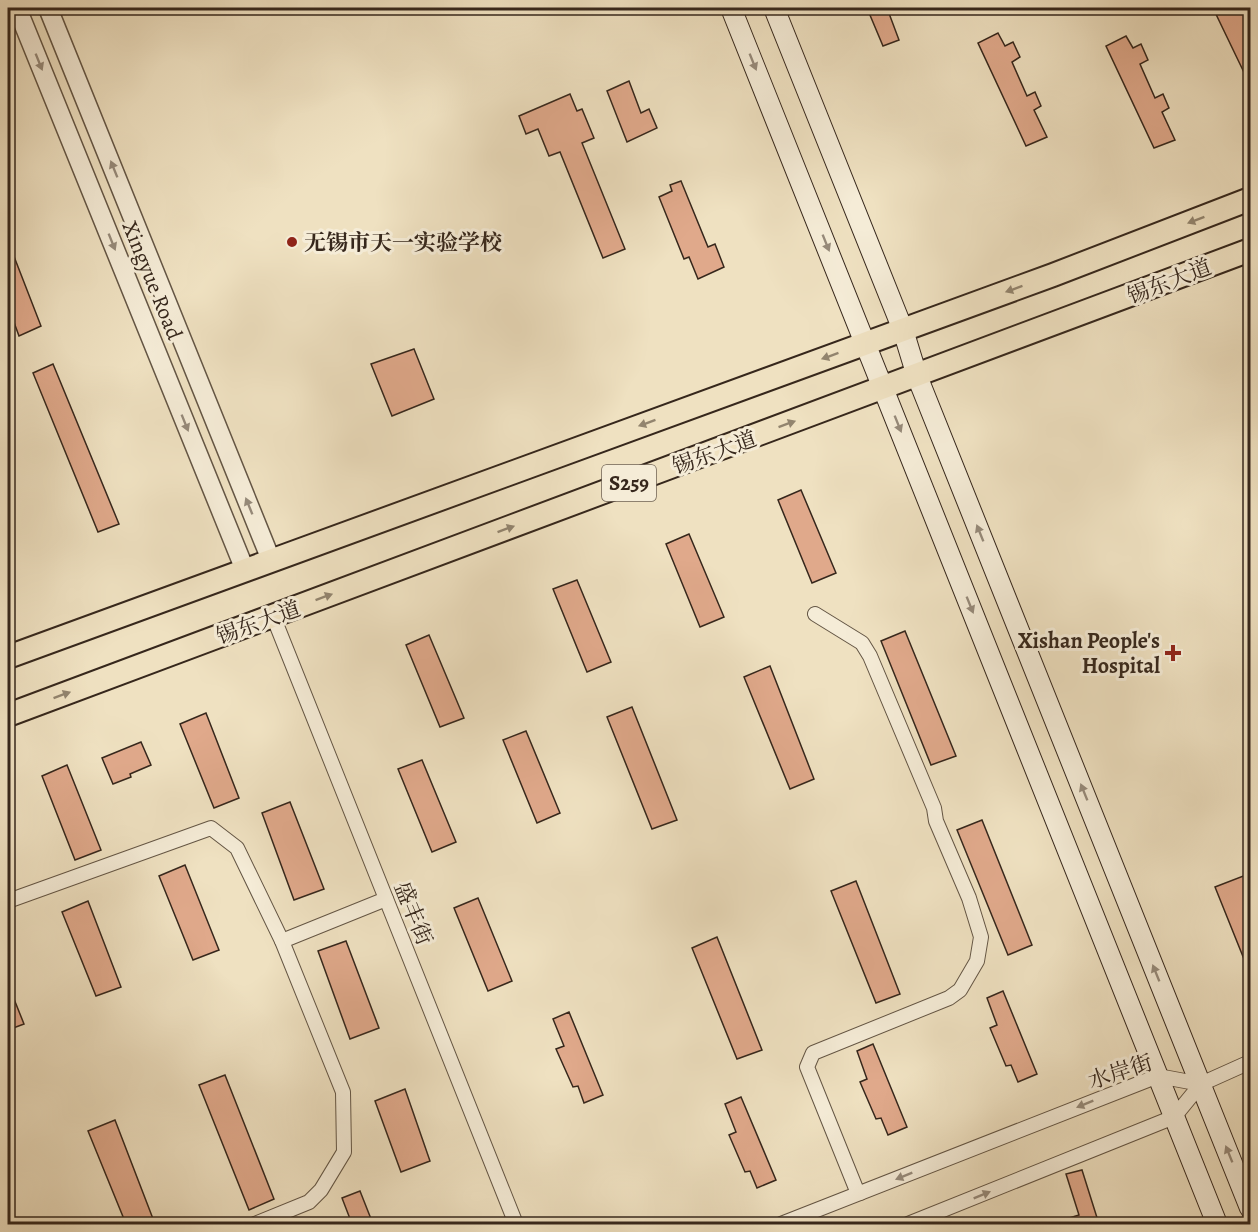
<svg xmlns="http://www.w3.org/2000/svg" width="1258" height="1232" viewBox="0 0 1258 1232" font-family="Alegreya,'Noto Serif SC',serif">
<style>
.building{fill:#e0a98b;stroke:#36271c;stroke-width:1.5}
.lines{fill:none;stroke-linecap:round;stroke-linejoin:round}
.minor-casing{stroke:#645645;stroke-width:16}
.tertiary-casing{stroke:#645645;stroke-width:21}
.secondary-casing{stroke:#36271c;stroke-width:22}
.primary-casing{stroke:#36271c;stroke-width:26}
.minor{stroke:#f5ecd7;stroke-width:14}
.tertiary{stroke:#f5ecd7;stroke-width:18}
.secondary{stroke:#f5ecd7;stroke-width:20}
.primary{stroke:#efe1c1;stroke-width:22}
.oneway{fill:#968a7a}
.oneway2{fill:#92846e}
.poi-dot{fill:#8f2418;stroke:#f5ecd7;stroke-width:2}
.labels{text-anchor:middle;stroke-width:6;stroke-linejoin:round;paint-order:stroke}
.shield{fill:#f5ecd7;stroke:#6f6254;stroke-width:1.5}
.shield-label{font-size:21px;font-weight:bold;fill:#36271c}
.poi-label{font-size:22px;font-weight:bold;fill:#36271c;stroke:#f5ecd7;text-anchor:start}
.street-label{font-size:22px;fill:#36271c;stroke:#f5ecd7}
</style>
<rect width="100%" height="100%" fill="#efe1c1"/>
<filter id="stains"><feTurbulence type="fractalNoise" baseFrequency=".00333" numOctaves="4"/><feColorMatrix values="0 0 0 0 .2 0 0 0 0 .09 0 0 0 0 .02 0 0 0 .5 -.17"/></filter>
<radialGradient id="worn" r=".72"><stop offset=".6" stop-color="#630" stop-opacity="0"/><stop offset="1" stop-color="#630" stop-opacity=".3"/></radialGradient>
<!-- building -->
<g class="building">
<path d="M867,8h20l12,32 -16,6z"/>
<path d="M1213,8h36l2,12 -6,3 6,12v52z"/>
<path d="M998,33l7,13 8,-4 7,15 -8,5 15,34 8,-4 6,14 -7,4 13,27 -21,9 -48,-103z"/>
<path d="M1126,36l7,12 8,-4 7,16 -8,4 15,34 8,-4 6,14 -7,4 13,28 -21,8 -48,-102z"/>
<path d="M629,81l12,32 8,-4 8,19 -30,14 -20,-51z"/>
<path d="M570,94l7,17 5,-2 12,29 -12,5 43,106 -22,9 -43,-106 -11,4 -11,-27 -12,5 -7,-18z"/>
<path d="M681,181l27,66 7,-3 9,23 -26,12 -9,-22 -5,2 -25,-62 13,-6 -2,-6z"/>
<path d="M8,241l33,85 -22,10 -11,-30z"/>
<path d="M414,349l20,50 -42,17 -21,-52z"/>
<path d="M53,364l66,160 -21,8 -65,-159z"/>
<path d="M801,490l35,83 -24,10 -34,-83z"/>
<path d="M689,534l35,83 -24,10 -34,-83z"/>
<path d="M577,580l34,82 -24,10 -34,-83z"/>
<path d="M905,631l51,125 -25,9 -50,-124z"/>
<path d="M429,635l35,83 -24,9 -34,-82z"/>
<path d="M770,666l44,113 -24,10 -46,-112z"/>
<path d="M632,707l45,113 -25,9 -45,-112z"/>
<path d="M206,713l33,85 -25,10 -34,-84z"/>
<path d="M526,731l34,82 -23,10 -34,-83z"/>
<path d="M141,742l10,23 -21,9 1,3 -18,7 -11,-26z"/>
<path d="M422,760l34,82 -24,10 -34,-83z"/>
<path d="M67,765l34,85 -26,10 -33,-84z"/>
<path d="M290,802l34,87 -30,11 -32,-87z"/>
<path d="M982,820l50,125 -24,10 -51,-125z"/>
<path d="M185,865l34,85 -26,10 -34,-84z"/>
<path d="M1251,873v101h-1l-35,-87z"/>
<path d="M856,881l44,113 -24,9 -45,-112z"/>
<path d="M478,898l34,83 -24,10 -34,-83z"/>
<path d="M88,901l33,86 -25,9 -34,-84z"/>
<path d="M717,937l45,113 -25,9 -45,-111z"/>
<path d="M346,941l33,87 -29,11 -32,-88z"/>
<path d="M8,984l16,40 -16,6z"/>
<path d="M1003,991l34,83 -19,8 -7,-17 -5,1 -16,-38 7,-3 -10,-27z"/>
<path d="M569,1012l34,83 -19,8 -6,-17 -5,1 -17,-38 8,-3 -11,-27z"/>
<path d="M873,1044l34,83 -19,8 -7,-17 -5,1 -16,-37 7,-3 -10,-28z"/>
<path d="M225,1075l49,124 -25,11 -50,-125z"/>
<path d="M405,1089l25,72 -29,11 -26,-71z"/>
<path d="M741,1097l35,83 -19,8 -7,-17 -5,1 -16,-37 7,-3 -11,-28z"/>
<path d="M115,1120l40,104h-29l-38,-93z"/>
<path d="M1082,1170l17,54h-43v-2l23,-7 -13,-41z"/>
<path d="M360,1191l13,33h-21l-10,-26z"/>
</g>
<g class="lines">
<!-- minor casing -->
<g class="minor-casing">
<g id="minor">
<path d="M815,614l47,29 8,13 64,152 2,13 33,77 12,39 -4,24 -17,29 -11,8 -136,55 -6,14 50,124 3,2"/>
<path d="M273,616l243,608"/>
<path d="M8,901l203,-73 26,20 45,93 61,151 1,60 -23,38 -12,12 -54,22"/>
<path d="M282,941l104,-42"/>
<path d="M781,1224l377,-148 43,8"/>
<path d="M908,1224l266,-107 27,-33 49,-22"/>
</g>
</g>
<!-- tertiary casing -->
<g class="tertiary-casing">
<g id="tertiary">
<path d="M17,8l228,562"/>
<path d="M48,8l223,552"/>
</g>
</g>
<!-- secondary casing -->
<g class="secondary-casing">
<g id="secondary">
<path d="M731,8l486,1216"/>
<path d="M774,8l129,322 14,46 333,832"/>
</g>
</g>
<!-- primary casing -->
<g class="primary-casing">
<g id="primary">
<path d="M8,657l1045,-382 197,-76"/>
<path d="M8,715l1242,-465"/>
</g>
</g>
<!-- minor -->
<use href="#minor" class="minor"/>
<!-- tertiary -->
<use href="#tertiary" class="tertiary"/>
<!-- secondary -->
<use href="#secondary" class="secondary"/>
<!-- primary -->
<use href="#primary" class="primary"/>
</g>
<!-- one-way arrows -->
<defs><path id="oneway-solid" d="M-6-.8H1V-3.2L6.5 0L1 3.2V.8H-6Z" transform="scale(1.5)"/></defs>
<g class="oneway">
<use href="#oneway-solid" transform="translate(39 62) rotate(68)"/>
<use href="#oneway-solid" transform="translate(753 62) rotate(68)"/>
<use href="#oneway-solid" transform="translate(114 169) rotate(-112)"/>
<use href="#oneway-solid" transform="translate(112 242) rotate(68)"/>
<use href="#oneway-solid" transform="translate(826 243) rotate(68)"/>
<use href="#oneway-solid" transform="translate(185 423) rotate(68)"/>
<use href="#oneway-solid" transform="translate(898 424) rotate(68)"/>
<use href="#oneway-solid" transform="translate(249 506) rotate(-112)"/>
<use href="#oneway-solid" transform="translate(980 533) rotate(-112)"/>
<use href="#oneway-solid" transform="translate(970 605) rotate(68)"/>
<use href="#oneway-solid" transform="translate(1084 792) rotate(-112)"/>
<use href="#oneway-solid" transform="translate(1156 973) rotate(-112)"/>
<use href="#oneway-solid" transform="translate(1085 1104) rotate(158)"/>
<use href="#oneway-solid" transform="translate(1229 1154) rotate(-112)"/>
<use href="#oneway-solid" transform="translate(904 1176) rotate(158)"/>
<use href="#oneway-solid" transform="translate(982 1195) rotate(-22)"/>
</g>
<g class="oneway2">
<use href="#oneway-solid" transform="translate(1196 220) rotate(159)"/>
<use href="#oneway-solid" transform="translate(1014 289) rotate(160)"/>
<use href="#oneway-solid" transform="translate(830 356) rotate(160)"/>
<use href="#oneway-solid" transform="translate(647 423) rotate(160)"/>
<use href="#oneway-solid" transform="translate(787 424) rotate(-20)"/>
<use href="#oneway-solid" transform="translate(506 529) rotate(-20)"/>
<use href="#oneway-solid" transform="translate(324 597) rotate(-20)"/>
<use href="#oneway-solid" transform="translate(62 695) rotate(-20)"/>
</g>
<!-- markers -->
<g class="poi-dot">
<circle cx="292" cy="242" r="6"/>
<path d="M1170 644h6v6h6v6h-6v6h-6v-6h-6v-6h6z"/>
</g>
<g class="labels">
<!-- shield labels -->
<rect class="shield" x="602" y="465" width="54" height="36" rx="4.5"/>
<g class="shield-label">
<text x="629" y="490">S259</text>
</g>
<!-- poi labels -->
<g class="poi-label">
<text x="304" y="250">无锡市天一实验学校</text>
<text x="1160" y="648" text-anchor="end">Xishan People's<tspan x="1160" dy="25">Hospital</tspan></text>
</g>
<!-- street labels -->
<g class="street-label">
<text transform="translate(153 280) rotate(68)" y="8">Xingyue Road</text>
<text transform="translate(1169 281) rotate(-21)" y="8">锡东大道</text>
<text transform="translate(714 452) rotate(-20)" y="8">锡东大道</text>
<text transform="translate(258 622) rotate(-20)" y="8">锡东大道</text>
<text transform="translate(414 913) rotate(68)" y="8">盛丰街</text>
<text transform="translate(1120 1071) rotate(-18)" y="8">水岸街</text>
</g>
</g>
<!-- margin -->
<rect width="1258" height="1232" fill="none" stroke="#efe1c1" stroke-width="30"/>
<rect x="9" y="9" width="1240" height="1214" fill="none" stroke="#36271c" stroke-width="3"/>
<rect x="15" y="15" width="1228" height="1202" fill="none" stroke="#36271c" stroke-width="1.5"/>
<rect width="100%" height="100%" filter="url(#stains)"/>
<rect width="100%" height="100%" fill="url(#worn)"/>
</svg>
